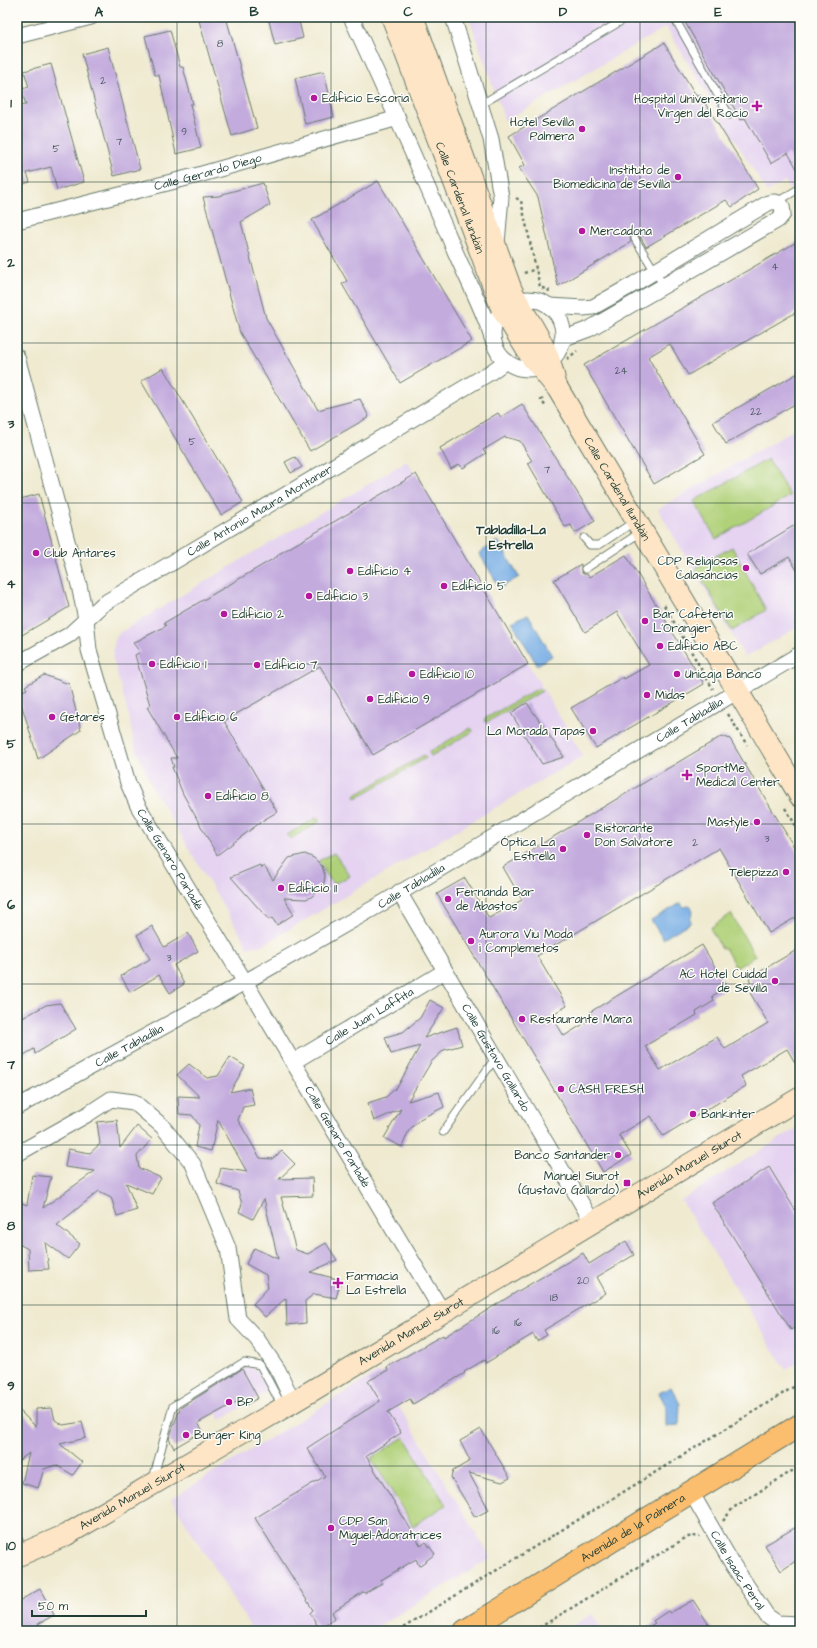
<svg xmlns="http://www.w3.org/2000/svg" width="817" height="1648" viewBox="0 0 817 1648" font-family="'Architects Daughter',sans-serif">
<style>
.built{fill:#e5d3f1}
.green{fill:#b0d179;stroke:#688756}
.water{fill:#77ade5;stroke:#4b758c}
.building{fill:#c3abde}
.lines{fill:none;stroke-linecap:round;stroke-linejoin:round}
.lane-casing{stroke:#687a6b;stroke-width:9}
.street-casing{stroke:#687a6b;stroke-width:17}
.secondary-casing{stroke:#687a6b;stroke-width:23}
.primary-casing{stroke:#687a6b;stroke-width:24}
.path{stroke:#687a6b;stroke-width:2.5;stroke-dasharray:3 3;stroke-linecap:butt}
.lane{stroke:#fff;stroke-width:7}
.street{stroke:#fff;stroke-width:15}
.secondary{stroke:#fde5c5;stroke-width:21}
.primary{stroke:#fbbd6e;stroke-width:22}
.grid{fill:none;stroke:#1f3d34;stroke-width:1;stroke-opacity:0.55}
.poi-dot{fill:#b5179e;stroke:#fdfcf7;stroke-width:1.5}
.labels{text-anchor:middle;stroke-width:3;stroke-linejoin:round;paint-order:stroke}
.number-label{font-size:10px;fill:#48585e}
.poi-label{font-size:12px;fill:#1f3d34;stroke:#fdfcf7;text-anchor:start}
.street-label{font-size:12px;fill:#1f3d34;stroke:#fdfcf7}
.neighbourhood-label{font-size:13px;font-weight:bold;fill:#1f3d34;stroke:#fdfcf7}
.neatline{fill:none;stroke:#1f3d34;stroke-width:1.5}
.grid-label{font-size:13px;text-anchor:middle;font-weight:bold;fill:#1f3d34}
</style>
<rect width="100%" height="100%" fill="#fdfcf7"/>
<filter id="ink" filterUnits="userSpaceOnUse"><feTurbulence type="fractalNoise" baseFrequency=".025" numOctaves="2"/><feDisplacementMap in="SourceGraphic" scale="8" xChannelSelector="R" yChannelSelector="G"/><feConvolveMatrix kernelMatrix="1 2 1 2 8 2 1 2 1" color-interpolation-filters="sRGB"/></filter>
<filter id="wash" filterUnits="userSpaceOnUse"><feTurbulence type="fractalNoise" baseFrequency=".012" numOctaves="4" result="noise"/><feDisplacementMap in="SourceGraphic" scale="16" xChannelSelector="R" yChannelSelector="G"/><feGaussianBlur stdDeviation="0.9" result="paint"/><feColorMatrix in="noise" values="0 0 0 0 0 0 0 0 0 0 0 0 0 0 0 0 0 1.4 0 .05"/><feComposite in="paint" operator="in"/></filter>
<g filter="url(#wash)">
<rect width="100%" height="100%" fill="#efead0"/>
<!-- built -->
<g class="built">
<path d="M469,17h331v190l-15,-26 -18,11 -101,-165 -161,94z"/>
<path d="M800,426v200l-55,31 -87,-148z"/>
<path d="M407,461l176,295 -320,189 -15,2 -96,-160 -18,-43 -5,-27 -16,-58v-9l2,-10 4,-7z"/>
<path d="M800,1126v236l-14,8 -105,-170z"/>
<path d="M245,1367h6l5,2 14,21 -50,30 -16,-28z"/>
<path d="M378,1372l113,186 -120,73h-118l-82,-132z"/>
<path d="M592,1614l11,17h-39z"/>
</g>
<!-- green -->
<g class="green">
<path d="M768,459l22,37 -74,43 -22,-38z"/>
<path d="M732,547l34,63 -34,21 -37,-63z"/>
<path d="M539,688l3,3 -55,31 -3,-1 2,-3z"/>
<path d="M470,728l3,2 -1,2 -41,24 -2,-4z"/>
<path d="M424,755l2,3 -70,40 -1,-3 2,-1z"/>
<path d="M318,817l1,1v4l-29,17 -3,-4z"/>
<path d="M334,853l16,23 -17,8 -15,-23z"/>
<path d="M731,914l24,42 -19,12 -11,-20 -3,1 -12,-21z"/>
<path d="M404,1437l42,68 -33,21 -42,-68z"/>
</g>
<!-- water -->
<g class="water">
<path d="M498,541l21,36 -19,11 -21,-35z"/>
<path d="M528,614l24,42 -15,9 -25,-43z"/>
<path d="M681,903l2,4 6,-1 3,2 1,5 -3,6 1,3 -28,17 -12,-19z"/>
<path d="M671,1387l9,17 -1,21 -13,1v-20l-7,-13z"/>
</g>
<g id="blocks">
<!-- building -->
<g class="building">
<path d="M198,17h28l31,111 -25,8z"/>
<path d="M268,17h30l5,21 -28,7z"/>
<path d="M682,17h118v157l-12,-21 -17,10 -26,-45 -4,2z"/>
<path d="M170,30l10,37h3l10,37h-3l11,44 -25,6 -17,-79h-4l-10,-39z"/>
<path d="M664,43l33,54 3,-2 58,94 -26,18 -6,-7 -80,47 -6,-11 -7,-1 -3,2 1,5 -73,44 -20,-89 -19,-29 6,-3 -16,-29z"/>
<path d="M108,47l32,122 -26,7 -32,-122z"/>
<path d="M51,64l33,118 -27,8 -6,-23 -24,6 3,9 -13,4v-80l9,-1 -5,-16 8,-2 -5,-16z"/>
<path d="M324,71l10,46 -29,7 -10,-46z"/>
<path d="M378,181l94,160 -72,42 -58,-99 5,-3 -35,-61z"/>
<path d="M263,183l7,22 -29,17 25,96 52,92 42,-11 9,18 -59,34 -70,-118 -37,-136 16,-1 7,-3z"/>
<path d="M800,240v70l-112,65 -18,-31 -22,13 57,97 -51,30 -70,-119z"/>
<path d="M163,368l80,134 -22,13 -80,-134z"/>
<path d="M800,372v29l-74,43 -13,-22z"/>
<path d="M522,404l73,117 -20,12 -4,-8 -6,2 -37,-64 4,-2 -12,-20 -15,-4 -22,13 3,3 -23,15 -4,-4 -8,5 -11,-21 58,-35 3,4z"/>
<path d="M295,457l7,10 -11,6 -6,-11z"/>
<path d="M416,474l112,190 -155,91 -53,-89 -96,55 53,91 -12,7 -48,36 -34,-61 -11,-27h2l-3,-9h6l-30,-51 3,-2 -15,-50 5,-3 -7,-9 33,-17 -2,-3 114,-67 -1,-1z"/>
<path d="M39,494l30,113 -52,31v-138z"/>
<path d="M800,522v53l-11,-18 -29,17 -13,-20z"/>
<path d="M626,555l78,129 -108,64 -25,-40 52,-31 1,2 25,-14 -32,-53 -32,20 -31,-52 27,-16v7l2,3h4l2,3z"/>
<path d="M44,675l25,9 12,46 -43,29 -20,-66 9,-4 -2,-3z"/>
<path d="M527,703l37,54 -22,7 -31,-51z"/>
<path d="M722,736l8,3 70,118v58l-31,18 -50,-85 -182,108 30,50 -16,9 13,21 29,-18 -3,-6 112,-67 25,42 -15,9 2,5 -18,11 1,3 -52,31 15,24 57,-33 8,12 43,-26 -22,-37 5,-3 -2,-5 51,-30v123l-13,-22 -46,27 5,10 -83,50 -12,-20 -32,19 12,20 -28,17 -166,-278 28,-16 24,40 33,-18 -19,-33z"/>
<path d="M305,854l9,4 8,8 3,10 -1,6 -4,8 -9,7 -5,2 -22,-1 10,16 -17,11 -5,-7 -3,2 -38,-43 29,-12 1,3 3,-2 9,14 16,-22z"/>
<path d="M152,926l12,21 24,-14 10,18 -24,14 10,19 -14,9 -11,-18 -29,17 -9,-16 29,-17 -13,-24z"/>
<path d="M430,1000l14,8 -20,30 33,-11 5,18 -18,5 -13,12 -23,39 31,-9 5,15 -24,12 -11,11 -7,17 -18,-9 17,-29 -27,12 -6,-18 18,-6 12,-11 22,-40 -29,8 -6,-17 18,-5 17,-14z"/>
<path d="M60,1003l16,26 -41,25 -1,-5 -17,10v-38l29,-16z"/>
<path d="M230,1057l15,9 -15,26 20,-4 4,17 -11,2 -5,13 22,38 12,1 10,-8 13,13 -16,15 33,-1 1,18 -32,1 15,53 12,4 18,-11 11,17 -27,12 31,8 -5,18 -22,-4 -9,7 1,22 -19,2 -1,-27 -21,19 -12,-13 15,-16 -2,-13 -20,-11 8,-16 24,11 -14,-60 -11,20 -14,-7 3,-8 -4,-13 -21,-7 4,-16 26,4 -29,-52 -7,31 -16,-4 4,-22 -7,-10 -13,-1 -1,-18 22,1 -23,-22 12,-11 18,14 11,-2z"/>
<path d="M117,1120l3,28 17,-22 15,13 -15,17 2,12 22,10 -9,16 -26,-11 11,27 -20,6 -6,-19 -12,-6 -42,34 23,19 -12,15 -23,-17 4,27 -20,1 -1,-21 -11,-6v-42l10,4 5,-30 19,2 -8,31 52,-37 -30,-4 3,-18 22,4 10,-9 -3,-22z"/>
<path d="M769,1167l31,51v106l-9,6 -79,-127z"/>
<path d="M626,1241l8,14 -37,22 9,16 -62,37 3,5 -10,6 -4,-7 -47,29 -2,-3 -20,12 1,1 -52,31 -3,-5 -22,13 13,21 -35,23 55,90 5,-4 9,12 -16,12 -3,-7 -35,21 1,3 -17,10 -2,-1 -31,20 3,6 -16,10 -9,-15 3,-3 -58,-92 70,-42 -18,-28 73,-47 -12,-20 20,-11 -1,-3 56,-32 1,2 71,-44 68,-40 6,11z"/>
<path d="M242,1369l16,29 -14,8 -4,-6 -42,23 5,8 -29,17 -5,-9 11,-31z"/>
<path d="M17,1408l19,19v-18l16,-1 3,12 8,5 19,-3 4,16 -26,6 22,18 -9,13 -17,-10 -12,4 -6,19 -16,-5 7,-30 -12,9z"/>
<path d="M481,1429l29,49 -8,4 -33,-9 20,37 -14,7 -24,-40 2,-6 17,-10 -10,-20z"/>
<path d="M800,1525v33l-19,13 -16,-26z"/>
<path d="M40,1589l14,26 -16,9 1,2 -9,5h-13v-29z"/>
<path d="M693,1600l20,31h-71l13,-8 -2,-2 15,-10 2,2z"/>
</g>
</g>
</g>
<g filter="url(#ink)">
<use href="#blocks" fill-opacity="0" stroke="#687a6b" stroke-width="1"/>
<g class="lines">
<!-- lane casing -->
<g class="lane-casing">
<g id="lane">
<path d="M674,17l55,98"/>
<path d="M480,105l148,-88"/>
<path d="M777,202l23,-14"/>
<path d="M635,239l29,47"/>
<path d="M584,538l6,7h9l36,-24"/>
<path d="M585,569l56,-37"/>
<path d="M443,1132l53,-75"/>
<path d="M153,1479l20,-73 71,-44 16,3 22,41"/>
<path d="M17,1536l6,15"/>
</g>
</g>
<!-- street casing -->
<g class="street-casing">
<g id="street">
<path d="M351,17c35,75 68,150 101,227 13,32 31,63 41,97"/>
<path d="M453,17l38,122 10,58 -4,46"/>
<path d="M17,36l74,-19"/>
<path id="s1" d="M17,221l178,-45 203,-58"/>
<circle cx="528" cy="334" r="35"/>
<path d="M549,306l34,2 10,-1 41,-23 134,-81c6,-2 10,-2 14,3l1,8 -5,6 -189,109 -27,10"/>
<path id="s2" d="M17,357l62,228 7,34 3,31 39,133 10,23 107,176 197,329"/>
<path id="s3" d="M17,664l52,-29 34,-31 388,-232 15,-11"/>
<path id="s4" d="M399,892l194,331"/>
<path id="s5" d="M293,1062l152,-91"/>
<path id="s6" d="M17,1107l228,-125 136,-78 419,-250"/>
<path d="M17,1154l71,-40 23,-15 23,3 28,24 31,38 35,84 10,71 19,20 21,31 15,32"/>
<path id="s7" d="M691,1492l42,73 34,51 10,7 23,1"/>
</g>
</g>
<!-- secondary casing -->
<g class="secondary-casing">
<g id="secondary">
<path id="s8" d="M392,17l110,292 28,46 28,34 242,407"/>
<path d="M413,17l98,272c9,19 22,36 31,55 6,10 9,21 12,33"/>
<path id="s9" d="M17,1556l49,-21 227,-133 507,-304"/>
</g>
</g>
<!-- primary casing -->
<g class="primary-casing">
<g id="primary">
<path id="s10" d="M465,1631l335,-206"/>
</g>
</g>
<!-- path -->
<g class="path">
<path d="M516,198l5,3 19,86 10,4"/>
<path d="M524,273l12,-4"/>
<path d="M567,359l10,-8"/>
<path d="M543,399l-2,1 5,7"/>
<path d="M664,605l49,84"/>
<path d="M728,714l19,31"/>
<path d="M785,808l15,24"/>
<path d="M723,1521l10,-13 67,-42"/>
<path d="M398,1631l402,-248"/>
<path d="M534,1631l153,-94 13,-1"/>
</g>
<!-- lane -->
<use href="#lane" class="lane"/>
<!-- street -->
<use href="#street" class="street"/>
<!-- secondary -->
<use href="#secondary" class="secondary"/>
<!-- primary -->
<use href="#primary" class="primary"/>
</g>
</g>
<!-- grid -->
<path class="grid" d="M177,17v1614M331,17v1614M486,17v1614M640,17v1614M17,182h783M17,343h783M17,503h783M17,664h783M17,824h783M17,984h783M17,1145h783M17,1305h783M17,1466h783"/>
<!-- markers -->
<g class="poi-dot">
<circle cx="314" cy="98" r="4"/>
<path d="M755 100h4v4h4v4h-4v4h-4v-4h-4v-4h4z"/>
<circle cx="582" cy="129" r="4"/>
<circle cx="678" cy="177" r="4"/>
<circle cx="582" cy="231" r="4"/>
<circle cx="36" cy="553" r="4"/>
<circle cx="746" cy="568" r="4"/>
<circle cx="350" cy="571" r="4"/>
<circle cx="444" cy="586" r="4"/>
<circle cx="309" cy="596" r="4"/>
<circle cx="224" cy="614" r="4"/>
<circle cx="645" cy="621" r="4"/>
<circle cx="660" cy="646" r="4"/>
<circle cx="152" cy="664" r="4"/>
<circle cx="257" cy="665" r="4"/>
<circle cx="412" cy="674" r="4"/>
<circle cx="677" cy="674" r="4"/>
<circle cx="647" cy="695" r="4"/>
<circle cx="370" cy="699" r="4"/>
<circle cx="52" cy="717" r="4"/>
<circle cx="177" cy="717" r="4"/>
<circle cx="593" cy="731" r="4"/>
<path d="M685 769h4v4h4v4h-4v4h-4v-4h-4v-4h4z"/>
<circle cx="208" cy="796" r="4"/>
<circle cx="757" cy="822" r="4"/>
<circle cx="587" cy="835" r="4"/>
<circle cx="563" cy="849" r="4"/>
<circle cx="786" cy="872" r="4"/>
<circle cx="281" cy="888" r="4"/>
<circle cx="448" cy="899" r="4"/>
<circle cx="471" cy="941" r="4"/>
<circle cx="775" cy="981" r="4"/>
<circle cx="522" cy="1019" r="4"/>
<circle cx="561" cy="1089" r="4"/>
<circle cx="693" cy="1114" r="4"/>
<circle cx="618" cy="1155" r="4"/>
<rect x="623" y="1179" width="8" height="8" rx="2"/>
<path d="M336 1277h4v4h4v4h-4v4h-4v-4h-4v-4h4z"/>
<circle cx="229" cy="1402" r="4"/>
<circle cx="186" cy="1435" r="4"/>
<circle cx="331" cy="1528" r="4"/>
</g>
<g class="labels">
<!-- number labels -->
<g class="number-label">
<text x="220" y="47">8</text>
<text x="103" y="84">2</text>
<text x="184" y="135">9</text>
<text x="119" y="145">7</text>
<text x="56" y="152">5</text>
<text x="775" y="270">4</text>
<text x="621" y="374">24</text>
<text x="756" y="415">22</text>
<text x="192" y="445">5</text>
<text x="547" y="473">7</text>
<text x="767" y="842">3</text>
<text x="695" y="846">2</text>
<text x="169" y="961">3</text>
<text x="583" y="1284">20</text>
<text x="554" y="1301">18</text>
<text x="518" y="1326">16</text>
<text x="496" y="1334">16</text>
</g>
<!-- poi labels -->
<g class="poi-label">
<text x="322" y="102">Edificio Escoria</text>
<text x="748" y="103" text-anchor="end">Hospital Universitario<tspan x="748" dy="14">Virgen del Rocío</tspan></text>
<text x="574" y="126" text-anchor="end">Hotel Sevilla<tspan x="574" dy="14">Palmera</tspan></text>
<text x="670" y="174" text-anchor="end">Instituto de<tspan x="670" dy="14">Biomedicina de Sevilla</tspan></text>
<text x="590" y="235">Mercadona</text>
<text x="44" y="557">Club Antares</text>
<text x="738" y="565" text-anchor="end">CDP Religiosas<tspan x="738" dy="14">Calasancias</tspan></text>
<text x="358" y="575">Edificio 4</text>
<text x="452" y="590">Edificio 5</text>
<text x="317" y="600">Edificio 3</text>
<text x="232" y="618">Edificio 2</text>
<text x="653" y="618">Bar Cafeteria<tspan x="653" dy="14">L'Orangier</tspan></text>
<text x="668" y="650">Edificio ABC</text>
<text x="160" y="668">Edificio 1</text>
<text x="265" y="669">Edificio 7</text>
<text x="420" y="678">Edificio 10</text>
<text x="685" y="678">Unicaja Banco</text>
<text x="655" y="699">Midas</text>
<text x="378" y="703">Edificio 9</text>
<text x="60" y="721">Getares</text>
<text x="185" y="721">Edificio 6</text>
<text x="585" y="735" text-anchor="end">La Morada Tapas</text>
<text x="696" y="772">SportMe<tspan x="696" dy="14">Medical Center</tspan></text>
<text x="216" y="800">Edificio 8</text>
<text x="749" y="826" text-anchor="end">Mastyle</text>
<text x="595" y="832">Ristorante<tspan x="595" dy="14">Don Salvatore</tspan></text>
<text x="555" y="846" text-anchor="end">Óptica La<tspan x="555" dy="14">Estrella</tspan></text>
<text x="778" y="876" text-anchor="end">Telepizza</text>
<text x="289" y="892">Edificio 11</text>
<text x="456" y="896">Fernanda Bar<tspan x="456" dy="14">de Abastos</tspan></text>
<text x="479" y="938">Aurora Viu Moda<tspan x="479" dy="14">i Complemetos</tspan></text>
<text x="767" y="978" text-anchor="end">AC Hotel Cuidad<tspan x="767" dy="14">de Sevilla</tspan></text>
<text x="530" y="1023">Restaurante Mara</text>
<text x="569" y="1093">CASH FRESH</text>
<text x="701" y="1118">Bankinter</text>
<text x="610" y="1159" text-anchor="end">Banco Santander</text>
<text x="619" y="1180" text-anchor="end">Manuel Siurot<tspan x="619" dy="14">(Gustavo Gallardo)</tspan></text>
<text x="346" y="1280">Farmacia<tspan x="346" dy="14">La Estrella</tspan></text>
<text x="237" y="1406">BP</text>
<text x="194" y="1439">Burger King</text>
<text x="339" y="1525">CDP San<tspan x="339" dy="14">Miguel-Adoratrices</tspan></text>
</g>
<!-- street labels -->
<g class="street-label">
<text dy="4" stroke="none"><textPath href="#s1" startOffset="197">Calle Gerardo Diego</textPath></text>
<text dy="4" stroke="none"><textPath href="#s8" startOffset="193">Calle Cardenal Ilundáin</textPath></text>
<text dy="4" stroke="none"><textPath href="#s8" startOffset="526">Calle Cardenal Ilundáin</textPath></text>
<text dy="4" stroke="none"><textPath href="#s3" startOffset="288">Calle Antonio Maura Montaner</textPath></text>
<text dy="4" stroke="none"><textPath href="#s6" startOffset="776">Calle Tabladilla</textPath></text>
<text dy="4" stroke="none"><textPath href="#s2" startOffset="528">Calle Genaro Parladé</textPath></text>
<text dy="4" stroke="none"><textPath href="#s6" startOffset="452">Calle Tabladilla</textPath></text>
<text dy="4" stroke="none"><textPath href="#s5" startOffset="89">Calle Juan Laffita</textPath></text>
<text dy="4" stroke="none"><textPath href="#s6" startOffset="128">Calle Tabladilla</textPath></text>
<text dy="4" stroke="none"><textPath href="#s4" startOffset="192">Calle Gustavo Gallardo</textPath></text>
<text dy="4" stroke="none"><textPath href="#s2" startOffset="852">Calle Genaro Parladé</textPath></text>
<text dy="4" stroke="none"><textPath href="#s9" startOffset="778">Avenida Manuel Siurot</textPath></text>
<text dy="4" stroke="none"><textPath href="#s9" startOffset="454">Avenida Manuel Siurot</textPath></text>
<text dy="4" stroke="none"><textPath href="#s9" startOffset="130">Avenida Manuel Siurot</textPath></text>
<text dy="4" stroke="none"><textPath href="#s10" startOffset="197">Avenida de la Palmera</textPath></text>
<text dy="4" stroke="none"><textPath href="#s7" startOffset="91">Calle Isaac Peral</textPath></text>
</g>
<!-- neighbourhood labels -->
<g class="neighbourhood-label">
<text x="511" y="534">Tabladilla-La<tspan x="511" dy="15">Estrella</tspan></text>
</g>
</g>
<!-- margin -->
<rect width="817" height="1648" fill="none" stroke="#fdfcf7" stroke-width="44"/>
<!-- scale -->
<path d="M32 1610v6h114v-6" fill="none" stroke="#1f3d34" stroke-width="2"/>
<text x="38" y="1610" font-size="12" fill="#1f3d34" stroke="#fdfcf7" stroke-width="3" paint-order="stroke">50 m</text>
<rect x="22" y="22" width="773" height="1604" class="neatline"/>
<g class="grid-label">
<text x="99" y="16">A</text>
<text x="254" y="16">B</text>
<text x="408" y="16">C</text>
<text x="563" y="16">D</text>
<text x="718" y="16">E</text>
<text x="11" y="107">1</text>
<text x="11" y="267">2</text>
<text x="11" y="428">3</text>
<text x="11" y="588">4</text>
<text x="11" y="748">5</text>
<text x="11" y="909">6</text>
<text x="11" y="1069">7</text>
<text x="11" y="1230">8</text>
<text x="11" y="1390">9</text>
<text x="11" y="1550">10</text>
</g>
</svg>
